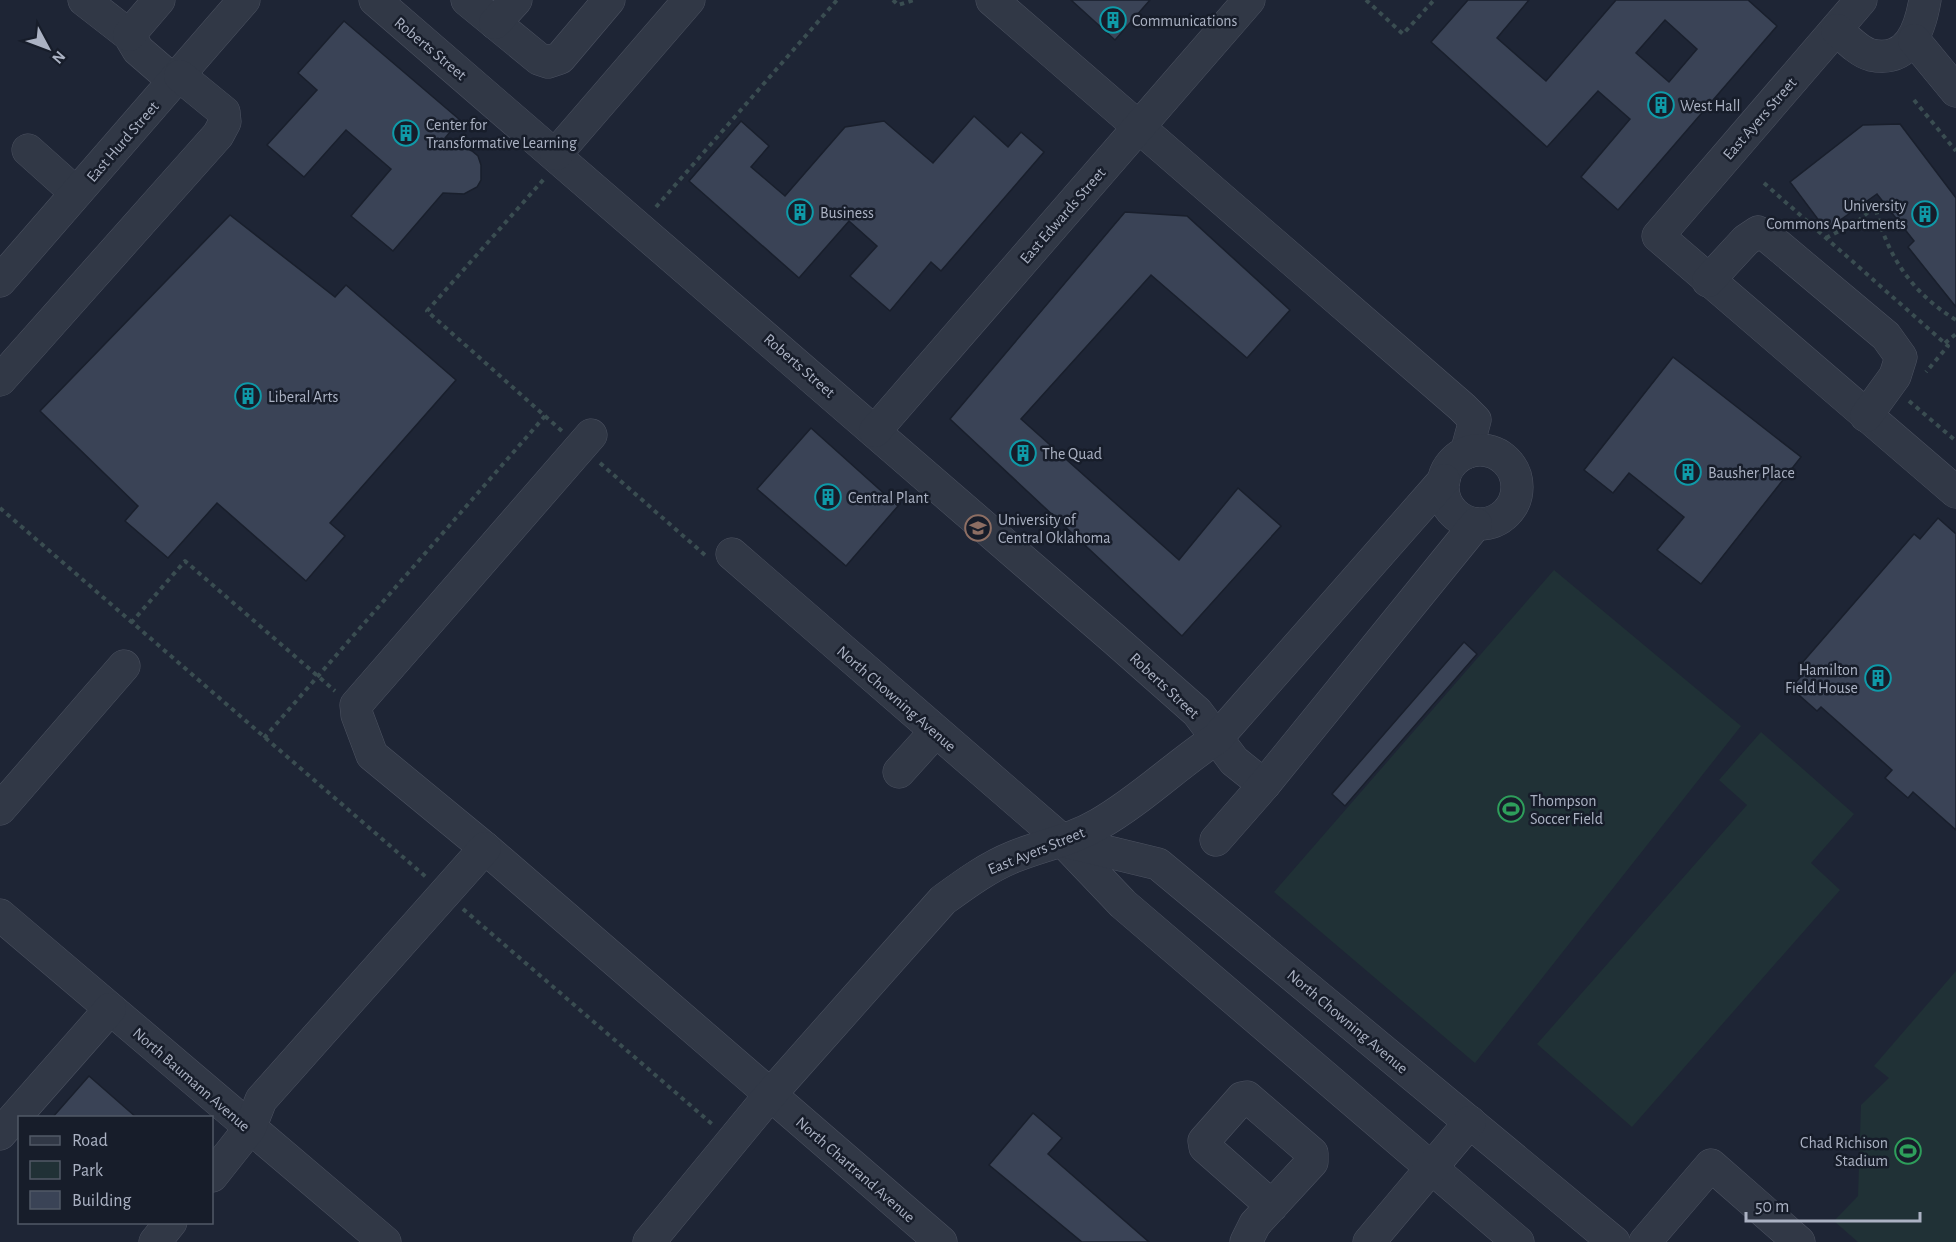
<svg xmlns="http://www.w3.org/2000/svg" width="1956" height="1242" viewBox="0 0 1956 1242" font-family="'Alegreya Sans',sans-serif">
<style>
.green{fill:#203136}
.building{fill:#3a4356;stroke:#191f2c;stroke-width:1.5;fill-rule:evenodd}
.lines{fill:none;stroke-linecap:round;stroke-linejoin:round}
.minor-casing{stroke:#4c5261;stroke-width:33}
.path{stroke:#3a4d51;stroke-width:4;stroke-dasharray:4.5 4.5;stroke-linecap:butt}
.minor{stroke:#313846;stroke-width:32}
.labels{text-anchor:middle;stroke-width:5;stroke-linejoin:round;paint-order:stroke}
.poi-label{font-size:16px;fill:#abb2c3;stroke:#171d2a;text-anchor:start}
.street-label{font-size:16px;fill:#abb2c3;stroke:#171d2a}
</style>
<rect width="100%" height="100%" fill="#1e2535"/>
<!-- green -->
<g class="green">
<path d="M1554,570l187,156 -266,337 -201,-171z"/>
<path d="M1761,732l93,82 -43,49 29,27 -208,237 -95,-83 210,-239 -28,-25z"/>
<path d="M1956,971v271h-98l-24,-21 24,-25 3,-91 28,-27 -15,-12z"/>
</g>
<!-- building -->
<g class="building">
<path d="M1071,0h79l-35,40z"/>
<path d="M1468,0h61l-32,38 49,43 70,-81h132l29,26 -159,184 -37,-33 49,-58 -32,-28 -51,56 -116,-105zM1665,20l32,29 -28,33 -33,-29z"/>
<path d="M344,21l116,99 -15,18 27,13 6,5 3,9v15l-4,7 -13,7 -21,-1 -50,58 -42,-35 40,-47 -45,-39 -42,47 -37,-32 50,-55 -19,-17z"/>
<path d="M974,116l34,31 13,-15 23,20 -103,119 -10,-9 -41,49 -40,-35 27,-30 -28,-25 -50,57 -110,-97 52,-60 28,25 -18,21 34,29 60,-69 39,-6 49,42z"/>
<path d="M1900,124l56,74v109l-48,-60 6,-6 -37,-47 -51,36 -36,-48 73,-57z"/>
<path d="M1125,212l62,4 103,94 -43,48 -96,-83 -130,144 158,141 59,-72 43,38 -99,110 -232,-217z"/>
<path d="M230,215l105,82 11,-12 110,95 -126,143 15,13 -39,45 -89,-78 -49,55 -43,-37 13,-15 -98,-95z"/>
<path d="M1673,357l128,100 -100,127 -44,-34 27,-33 -55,-44 -16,20 -29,-23z"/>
<path d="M811,428l87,78 -52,60 -89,-77z"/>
<path d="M1938,518l18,16v296l-43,-38 -5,6 -23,-20 7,-8 -71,-63 -4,4 -26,-23 17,-20 -6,-5 112,-129 6,5z"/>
<path d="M1464,642l13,12 -132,152 -13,-12z"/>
<path d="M89,1076l48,42h-85z"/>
<path d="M1033,1113l29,25 -14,16 101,88h-67l-93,-77z"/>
</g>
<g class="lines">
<!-- minor casing -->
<g class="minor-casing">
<g id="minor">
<path d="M84,0l45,35 9,15 37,32"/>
<path d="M375,0l738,638 84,74 37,49 30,24"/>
<path d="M467,0l72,59 9,3 12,-4 49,-58"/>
<path d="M992,0l470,407 13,13 -9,33"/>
<path d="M1861,0l-203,236 298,256"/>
<path d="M495,23l21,-23"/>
<path d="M1837,30c9,8 22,22 34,25 38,8 49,-26 54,-55"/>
<path d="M129,35l30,-35"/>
<path d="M1914,40l42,51"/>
<path d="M28,150l48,43"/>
<path d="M556,154l133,-154"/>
<path d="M0,281l244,-281"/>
<path d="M1708,281l38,-41 12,-8 10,5 118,99 15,21 -6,19 -29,40"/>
<path d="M0,380l218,-245 7,-13 -1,-10 -44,-36"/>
<path d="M875,431l374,-431"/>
<path d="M591,435l-235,270 1,10 15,40 113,93 456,394"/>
<circle cx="1480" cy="487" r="37"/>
<path d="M732,554l331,287 60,63 395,338"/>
<path d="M899,772l36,-40"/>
<path d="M0,809l124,-143"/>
<path d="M1216,840l48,-55 212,-261"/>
<path d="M1063,841l95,23 456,378"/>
<path d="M0,915l385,327"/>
<path d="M0,1134l110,-125"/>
<path d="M212,1176l38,-48 11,-28 224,-252"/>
<path d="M155,1242l16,-20"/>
<path d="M649,1242l121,-147 173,-195c22,-16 45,-33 70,-43 29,-12 57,-16 86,-33 42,-24 77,-59 118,-86l227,-258"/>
<path d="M1246,1242l9,-18 57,-62v-9l-65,-56 -5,1 -38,43 1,6 67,59"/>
<path d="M1369,1242l101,-120"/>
<path d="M1645,1242l66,-77 88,77"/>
</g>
</g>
<!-- path -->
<g class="path">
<path d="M893,0l5,5 16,-5"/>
<path d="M1366,0l37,34 31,-34"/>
<path d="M1914,100l42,51"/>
<path d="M1764,183l184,163 -22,26"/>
<path d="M656,207l181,-207"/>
<path d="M1826,238l32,-17 17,-15c12,50 37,87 81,114"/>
<path d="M1945,343l11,-9"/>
<path d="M1909,401l47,40"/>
<path d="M545,416l17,15"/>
<path d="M600,463l105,92"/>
<path d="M0,508l426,369"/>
<path d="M131,623l54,-62 150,130"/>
<path d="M264,738l281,-322 -118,-105 117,-132"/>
<path d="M463,909l249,215"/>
</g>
<!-- minor -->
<use href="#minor" class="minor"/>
</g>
<!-- icons -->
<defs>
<g id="building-ring" transform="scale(1.35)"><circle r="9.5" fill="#171d2a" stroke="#0f9aa8" stroke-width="1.5"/><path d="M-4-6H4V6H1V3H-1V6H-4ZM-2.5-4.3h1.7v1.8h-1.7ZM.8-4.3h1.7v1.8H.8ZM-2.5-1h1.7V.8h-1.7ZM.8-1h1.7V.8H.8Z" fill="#0f9aa8"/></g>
<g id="university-ring" transform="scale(1.35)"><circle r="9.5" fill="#171d2a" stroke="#8d6e63" stroke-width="1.5"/><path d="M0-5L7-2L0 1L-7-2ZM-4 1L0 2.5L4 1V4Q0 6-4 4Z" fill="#8d6e63"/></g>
<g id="stadium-ring" transform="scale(1.35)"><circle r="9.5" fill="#171d2a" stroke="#2e9e5b" stroke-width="1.5"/><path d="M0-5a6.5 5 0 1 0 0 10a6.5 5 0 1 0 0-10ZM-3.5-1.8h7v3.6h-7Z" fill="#2e9e5b"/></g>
</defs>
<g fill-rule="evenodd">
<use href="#building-ring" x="1113" y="20"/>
<use href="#building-ring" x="1661" y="105"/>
<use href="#building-ring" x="406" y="133"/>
<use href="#building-ring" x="800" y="212"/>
<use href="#building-ring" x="1925" y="214"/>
<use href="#building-ring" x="248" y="396"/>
<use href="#building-ring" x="1023" y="453"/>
<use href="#building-ring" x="1688" y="472"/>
<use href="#building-ring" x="828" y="497"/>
<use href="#university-ring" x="978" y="528"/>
<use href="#building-ring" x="1878" y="678"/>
<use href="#stadium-ring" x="1511" y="809"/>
<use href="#stadium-ring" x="1908" y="1151"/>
</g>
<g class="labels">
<!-- poi labels -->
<g class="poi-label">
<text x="1132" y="26">Communications</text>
<text x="1680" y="111">West Hall</text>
<text x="426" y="130">Center for<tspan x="426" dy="18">Transformative Learning</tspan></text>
<text x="1906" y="211" text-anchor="end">University<tspan x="1906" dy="18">Commons Apartments</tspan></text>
<text x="820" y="218">Business</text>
<text x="268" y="402">Liberal Arts</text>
<text x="1042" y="459">The Quad</text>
<text x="1708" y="478">Bausher Place</text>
<text x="848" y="503">Central Plant</text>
<text x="998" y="525">University of<tspan x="998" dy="18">Central Oklahoma</tspan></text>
<text x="1858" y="675" text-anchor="end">Hamilton<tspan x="1858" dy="18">Field House</tspan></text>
<text x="1530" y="806">Thompson<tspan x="1530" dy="18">Soccer Field</tspan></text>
<text x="1888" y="1148" text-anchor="end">Chad Richison<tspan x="1888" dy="18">Stadium</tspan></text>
</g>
<!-- street labels -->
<g class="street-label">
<text transform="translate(431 48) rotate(40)" y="6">Roberts Street</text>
<text transform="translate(1759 118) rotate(-49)" y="6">East Ayers Street</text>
<text transform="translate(122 141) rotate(-49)" y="6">East Hurd Street</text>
<text transform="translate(1062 215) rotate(-49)" y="6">East Edwards Street</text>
<text transform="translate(800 365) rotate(41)" y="6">Roberts Street</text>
<text transform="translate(1165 685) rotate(43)" y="6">Roberts Street</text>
<text transform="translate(897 698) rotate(41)" y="6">North Chowning Avenue</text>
<text transform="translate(1036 850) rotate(-22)" y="6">East Ayers Street</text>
<text transform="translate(1348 1021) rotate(40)" y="6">North Chowning Avenue</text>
<text transform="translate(192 1079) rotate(41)" y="6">North Baumann Avenue</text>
<text transform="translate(856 1169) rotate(41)" y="6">North Chartrand Avenue</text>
</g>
</g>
<!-- legend -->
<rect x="18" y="1116" width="195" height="108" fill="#171d2a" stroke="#525967" stroke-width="1.5"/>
<rect x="30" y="1136" width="30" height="9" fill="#313846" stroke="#525967" stroke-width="1.5"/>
<text x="72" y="1146" font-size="18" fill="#abb2c3">Road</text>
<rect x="30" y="1161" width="30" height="18" fill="#203136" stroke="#525967" stroke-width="1.5"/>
<text x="72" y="1176" font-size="18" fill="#abb2c3">Park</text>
<rect x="30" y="1191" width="30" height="18" fill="#3a4356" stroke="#525967" stroke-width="1.5"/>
<text x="72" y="1206" font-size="18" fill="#abb2c3">Building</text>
<!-- north arrow -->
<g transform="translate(48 48) rotate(131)" stroke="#171d2a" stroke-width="4.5" paint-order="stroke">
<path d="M0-4.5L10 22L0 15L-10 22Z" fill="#abb2c3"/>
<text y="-9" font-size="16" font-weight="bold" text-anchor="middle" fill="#abb2c3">N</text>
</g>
<!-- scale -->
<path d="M1746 1212v9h174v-9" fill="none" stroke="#abb2c3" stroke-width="3"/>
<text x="1755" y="1212" font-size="18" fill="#abb2c3" stroke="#171d2a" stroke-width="4.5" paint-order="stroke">50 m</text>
</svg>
